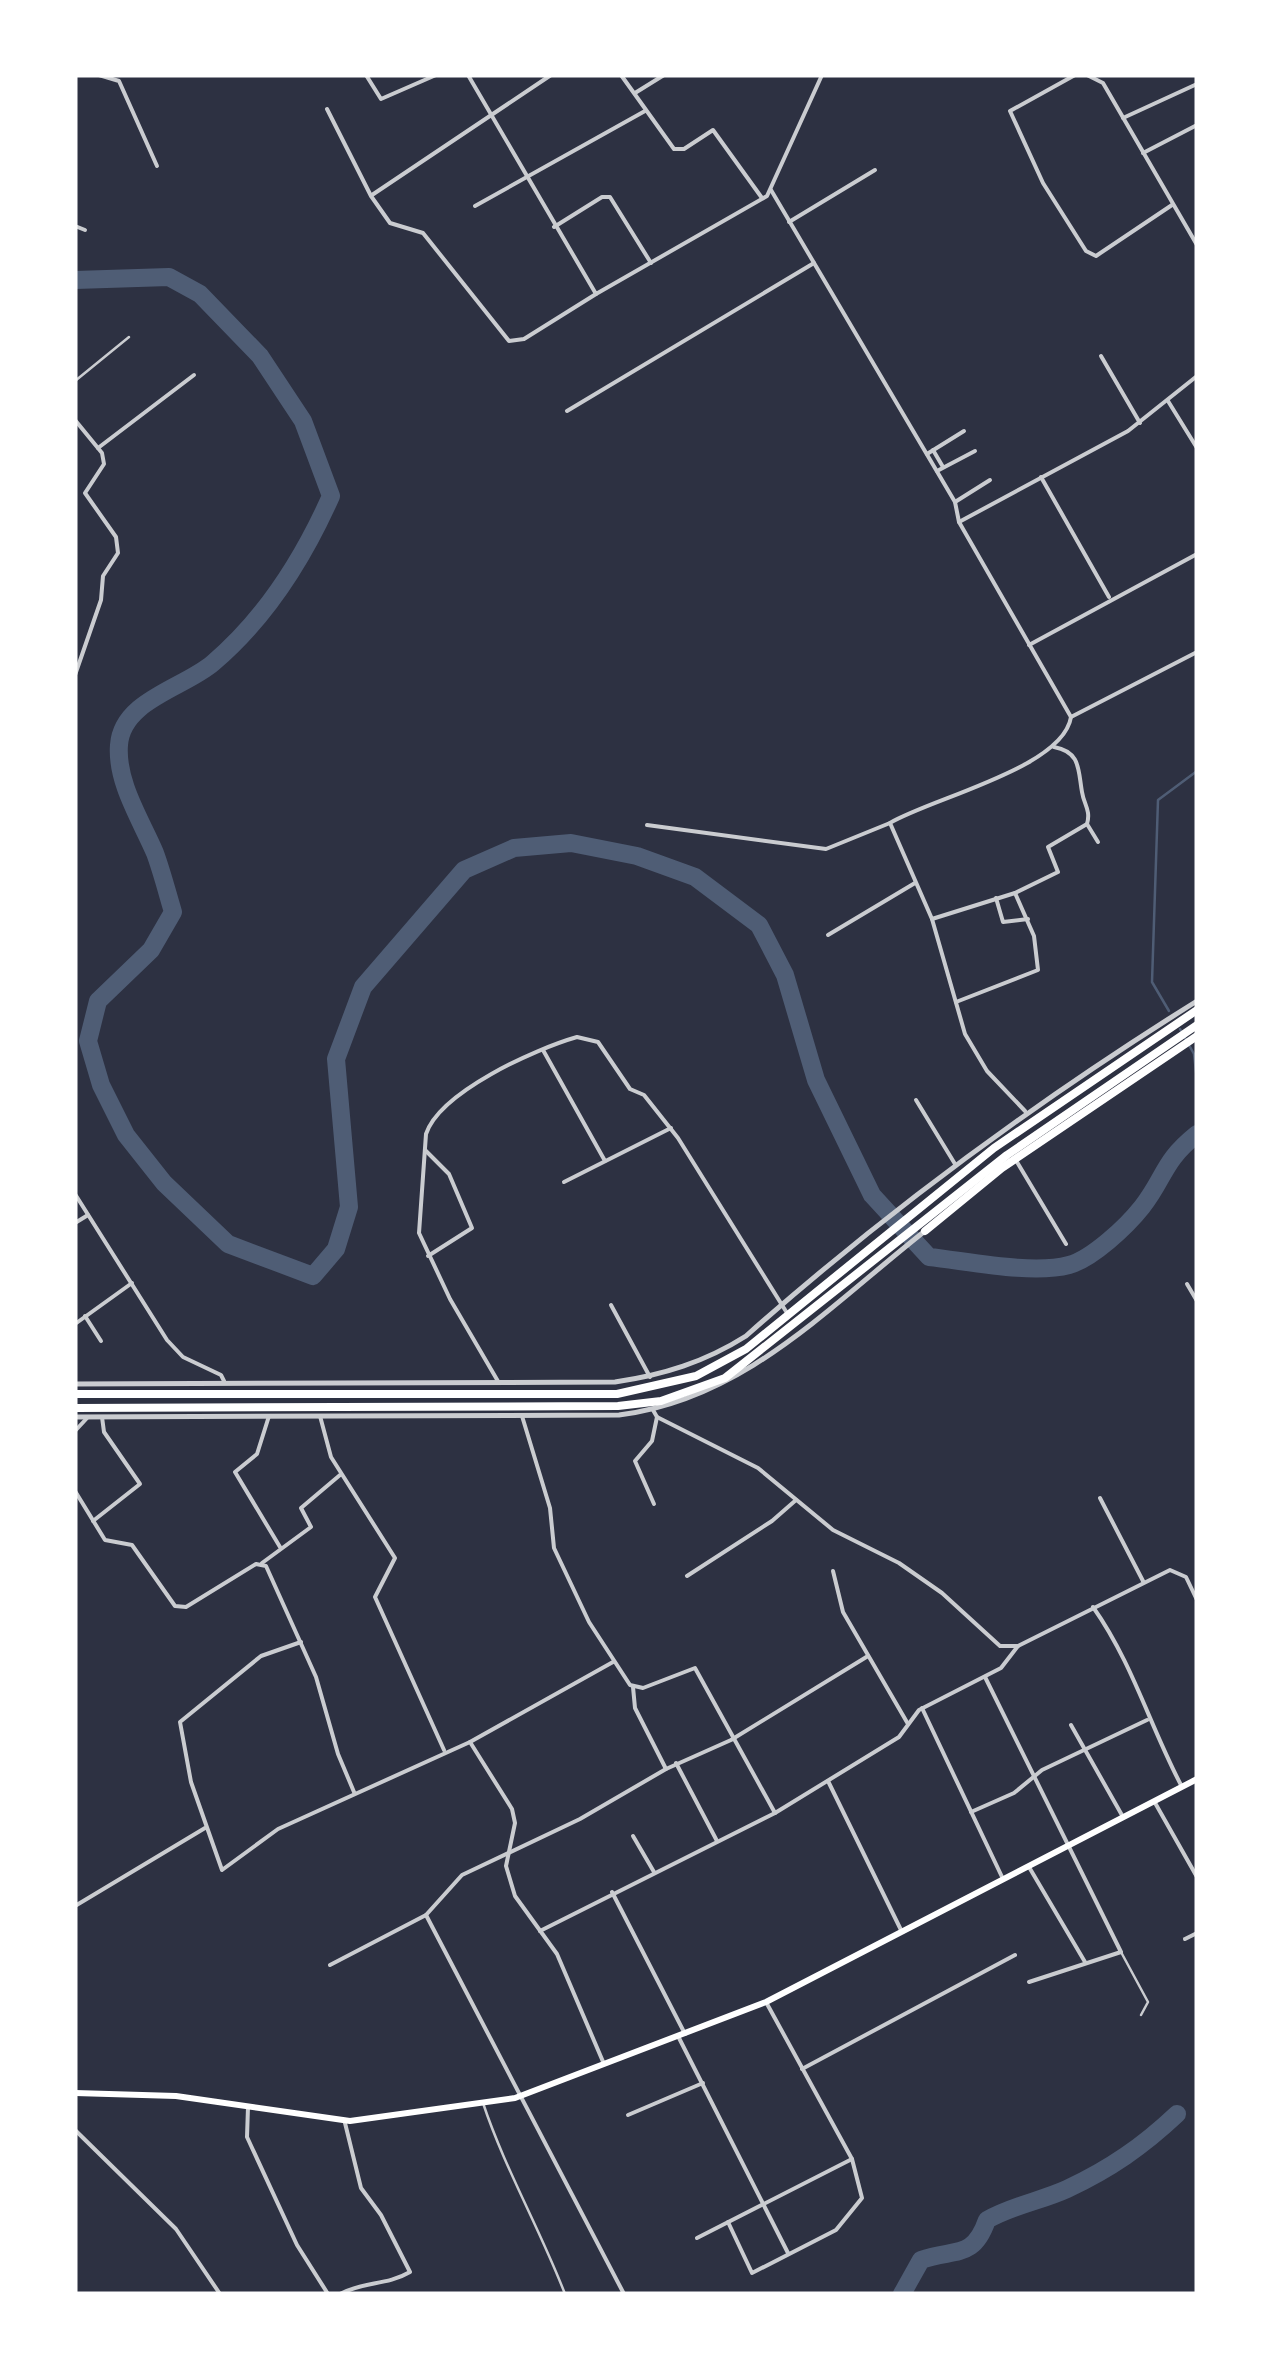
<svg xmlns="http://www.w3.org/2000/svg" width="1272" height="2369" viewBox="0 0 1272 2369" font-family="'Sofia Sans Condensed',sans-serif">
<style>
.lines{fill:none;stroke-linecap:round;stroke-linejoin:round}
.stream{stroke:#4f5d75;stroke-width:2.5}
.river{stroke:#4f5d75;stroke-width:18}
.service{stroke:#caccd0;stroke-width:2.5}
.minor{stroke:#caccd0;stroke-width:4}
.tertiary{stroke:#caccd0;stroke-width:5}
.secondary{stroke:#fff;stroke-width:6}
.trunk{stroke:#fff;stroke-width:8}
</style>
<rect width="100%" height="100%" fill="#2d3142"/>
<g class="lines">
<!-- stream -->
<g class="stream">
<path d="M1169,1011l-17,-29 6,-182 39,-29"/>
<path d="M1180,1029l14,25 3,26"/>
</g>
<!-- river -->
<g class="river">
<path d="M75,280l94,-3 31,17 60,62 43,65 28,75c-28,63 -65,122 -118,167 -29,25 -91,37 -94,82 -3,37 22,75 36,108 7,19 12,39 18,59l-22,38 -53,51 -10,40 13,44 25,50 38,48 64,61 85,32 23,-27 13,-42 -13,-148 27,-72 101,-117 50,-22 57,-5 66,13 58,21 64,48 26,50 31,105 56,115 57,62c38,4 103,18 140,8 23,-6 58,-39 73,-58 24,-31 20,-45 55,-73"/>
<path d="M902,2294l19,-34c34,-12 52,0 66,-40 26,-15 54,-19 80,-31 43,-20 76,-43 110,-75"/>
</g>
<!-- service -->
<g class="service">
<path d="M75,381l54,-44"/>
<path d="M1121,1952l27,50 -7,13"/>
<path d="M483,2103c22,66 57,126 82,191"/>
</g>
<!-- minor -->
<g class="minor">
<path d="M99,75l20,6 38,85"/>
<path d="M366,75l15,24 55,-24"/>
<path d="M468,75l128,219 171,-98 55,-121"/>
<path d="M621,75l53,74h10l29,-19 49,68"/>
<path d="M1075,75l-65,36 33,72 43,68 10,5 76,-51"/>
<path d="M1087,75l16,8 94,162"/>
<path d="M635,93l29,-18"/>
<path d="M327,109l44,87 19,27 33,10 86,108 15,-2 72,-45"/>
<path d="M1123,118l74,-34"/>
<path d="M1143,153l54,-28"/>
<path d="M771,190l184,312 4,20 112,195"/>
<path d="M372,195l179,-120"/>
<path d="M475,206l170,-95"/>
<path d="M789,222l86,-52"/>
<path d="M75,226l10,4"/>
<path d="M554,227l48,-30h8l41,66"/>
<path d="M1101,356l39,67"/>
<path d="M1168,401l29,47"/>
<path d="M567,411l247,-148"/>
<path d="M75,420l27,33 2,11 -19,29 31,44 2,16 -15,23 -2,24 -26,75"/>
<path d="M98,448l96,-73"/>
<path d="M933,450l10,17"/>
<path d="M927,454l37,-23"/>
<path d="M937,471l38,-20"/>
<path d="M1041,477l68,120"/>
<path d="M955,502l35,-22"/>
<path d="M959,522l169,-91 69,-55"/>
<path d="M1029,645l168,-91"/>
<path d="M1087,824l11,18"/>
<path d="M647,825l179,24 64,-26"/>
<path d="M996,898l7,24 25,-3"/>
<path d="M932,919l83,-26 43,-21 -10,-25 39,-23c4,-14 -3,-19 -5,-32 -4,-22 -1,-40 -28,-45"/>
<path d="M828,935l87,-52"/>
<path d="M956,1002l82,-32 -4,-34 -19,-43"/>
<path d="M543,1050l62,111"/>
<path d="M916,1100l39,64"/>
<path d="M1025,1111l-38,-40 -22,-37 -33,-115 -42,-96c42,-25 173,-55 181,-106l126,-65"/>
<path d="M425,1150l24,24 23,54 -44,28"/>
<path d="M1017,1162l49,82"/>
<path d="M564,1182l107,-54"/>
<path d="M75,1194l92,146 16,17 38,18 3,6"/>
<path d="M75,1223l13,-8"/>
<path d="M1187,1284l10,17"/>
<path d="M611,1305l39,72"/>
<path d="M85,1316l16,25"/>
<path d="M75,1324l57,-41"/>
<path d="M499,1383l-49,-84 -31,-66 7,-99c14,-42 109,-85 151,-97l21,5 32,47 14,6 34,43 109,175"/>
<path d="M653,1410l4,7 101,51 75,62 66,33 43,30 58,53h18l152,-76 16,7 11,23"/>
<path d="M269,1416l-12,38 -22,18 45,75"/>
<path d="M320,1416l11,41 64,101 -20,39 69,153"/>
<path d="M522,1416l28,92 4,40 35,74 41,63 13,3 52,-20 80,145 124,-76 20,-27 82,-42 17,-22"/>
<path d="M75,1431l13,-14"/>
<path d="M75,1491l30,49 27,5 43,61 11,1 70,-43 10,2 50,111 22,77 16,38"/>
<path d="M1100,1498l43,83"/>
<path d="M654,1504l-19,-43 17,-20 5,-24"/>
<path d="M93,1521l47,-37 -36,-52 -2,-15"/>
<path d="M262,1563l49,-36 -10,-19 39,-33"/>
<path d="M833,1571l10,41 65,112"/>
<path d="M687,1576l85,-55 24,-21"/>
<path d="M1093,1607c39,55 57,119 88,178"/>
<path d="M301,1642l-40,14 -81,66 11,60 31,88 56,-41 192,-87 42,67 3,14 -9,43 9,30 42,58 47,110"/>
<path d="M985,1677l136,275 -92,30"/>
<path d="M633,1687l2,21 31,61 65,-29 137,-84"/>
<path d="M922,1708l81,171"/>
<path d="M1071,1725l52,92"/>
<path d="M470,1742l143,-80"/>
<path d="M676,1763l41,78"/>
<path d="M828,1781l73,149"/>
<path d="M1154,1801l43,76"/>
<path d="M971,1812l43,-19 28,-23 105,-50"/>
<path d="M633,1836l21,36"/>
<path d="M1029,1867l56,95"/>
<path d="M612,1892l73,142"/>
<path d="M75,1906l130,-78"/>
<path d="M426,1915l198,379"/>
<path d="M540,1931l235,-118"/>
<path d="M1185,1939l12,-6"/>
<path d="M330,1965l96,-50 36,-40 118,-56 86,-50"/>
<path d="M678,2036l110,217"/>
<path d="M802,2069l213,-114"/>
<path d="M248,2107l-1,30 50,108 31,49"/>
<path d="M628,2115l75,-32"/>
<path d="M75,2130l101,99 44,65"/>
<path d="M728,2222l24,51 84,-43 26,-32 -10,-39 -86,-157"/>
<path d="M697,2238l155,-79"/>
<path d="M340,2294c24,-13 46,-8 70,-22l-29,-57 -20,-27 -16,-65"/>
</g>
<!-- tertiary -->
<g class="tertiary">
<path d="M75,1384l540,-2c48,-7 90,-20 131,-46 141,-125 291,-235 451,-335"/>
<path d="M75,1417l544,-2c126,-16 209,-108 306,-184"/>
</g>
<!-- secondary -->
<path class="secondary" d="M75,2093l101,3 174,25 165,-23 251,-96 431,-223"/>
<!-- trunk -->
<g class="trunk">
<path d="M925,1231l77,-63 195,-132"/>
<path d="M75,1394h542l79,-18 50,-27 248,-201 203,-138"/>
<path d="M75,1408l543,-2 43,-5 64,-23 282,-223 190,-130"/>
</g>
</g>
<!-- border -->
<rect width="1272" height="2369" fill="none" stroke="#ffffff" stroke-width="155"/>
</svg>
